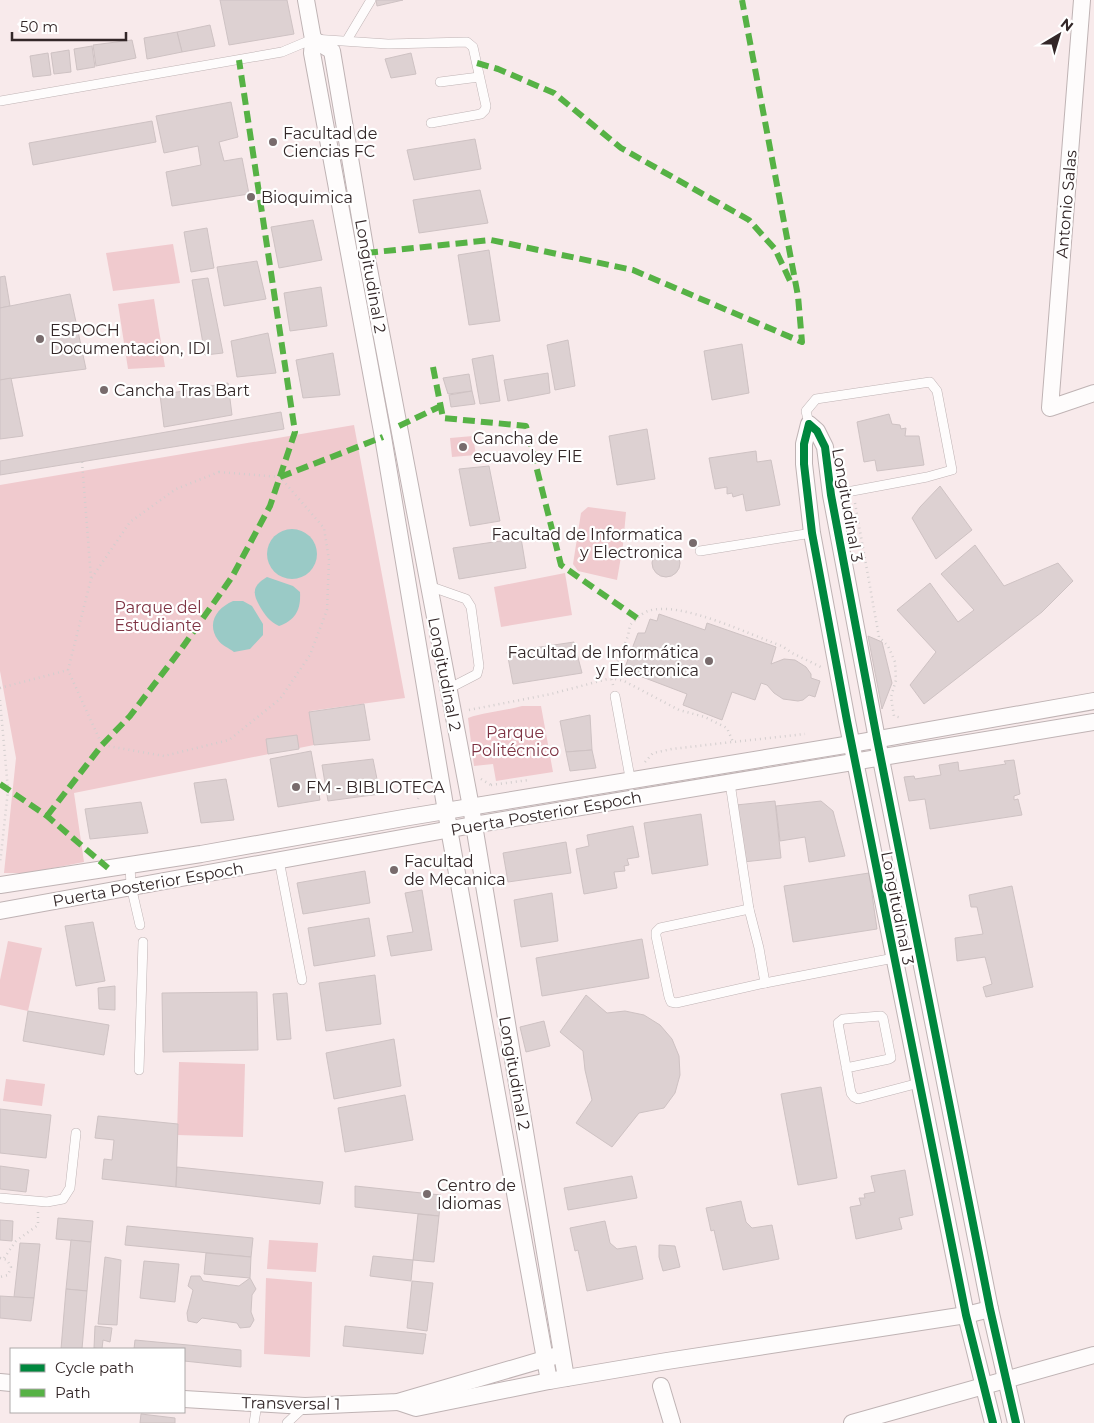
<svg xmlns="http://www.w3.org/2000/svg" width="1094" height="1423" viewBox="0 0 1094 1423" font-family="Montserrat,sans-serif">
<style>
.green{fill:#f0cace}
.water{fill:#9acac6}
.building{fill:#ddd1d2;stroke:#cec2c3}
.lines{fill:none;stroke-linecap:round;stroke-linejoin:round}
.lane-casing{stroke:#bfb3b4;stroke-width:10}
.street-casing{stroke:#bfb3b4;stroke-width:18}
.path{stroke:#d3cece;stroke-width:2.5;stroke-dasharray:1 4;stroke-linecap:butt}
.lane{stroke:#fefcfc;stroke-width:9}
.street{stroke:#fefcfc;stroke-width:16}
.quiet{stroke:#56b245;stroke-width:6;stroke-dasharray:12 6;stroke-linecap:butt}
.cycleway-casing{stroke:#fff;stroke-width:11}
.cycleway{stroke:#00873e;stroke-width:8}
.poi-dot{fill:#786b6c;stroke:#fff;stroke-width:2}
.labels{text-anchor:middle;stroke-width:4.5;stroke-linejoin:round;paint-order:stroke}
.poi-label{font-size:16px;fill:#332728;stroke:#fff;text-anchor:start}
.street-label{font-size:16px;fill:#332728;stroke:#fff}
.park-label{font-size:16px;fill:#7e3343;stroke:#fff}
</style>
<rect width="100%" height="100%" fill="#f8eaeb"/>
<!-- green -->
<g class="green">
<path d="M173,244l7,39 -67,8 -7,-38z"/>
<path d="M154,299l11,68 -37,2 -10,-65z"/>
<path d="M354,425l51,273 -95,13 4,34 -240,48 10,69 -57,11h-23l12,-115 -16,-87v-186z"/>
<path d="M473,436l3,19 -24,2 -2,-19z"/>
<path d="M588,507l38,5 -3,33 -6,35 -39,-9 -5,-7 8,-51z"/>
<path d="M565,573l7,42 -71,12 -7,-40z"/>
<path d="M522,706h19l12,66 -57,9 -3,-17 -19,2 -6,-48c17,-6 36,-7 54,-12z"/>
<path d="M8,941l34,7 -14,63 -28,-6v-25z"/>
<path d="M179,1062l66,2 -2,73 -66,-2z"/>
<path d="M6,1079l39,5 -3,22 -39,-5z"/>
<path d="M269,1240l49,3 -2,29 -49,-3z"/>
<path d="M266,1278l46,4 -2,75 -46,-3z"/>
</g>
<!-- water -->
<g class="water">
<circle cx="292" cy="554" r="25"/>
<path d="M267,577l26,9 7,6c1,17 -4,28 -21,34 -8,-4 -12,-8 -17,-16 -9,-15 -12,-23 5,-33z"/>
<path d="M233,601h10l9,5 11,18v11l-13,14 -16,3c-5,-4 -13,-7 -16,-12 -12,-17 -1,-32 15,-39z"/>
</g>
<!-- building -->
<g class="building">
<path d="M220,0h67l7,34 -65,11z"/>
<path d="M376,0h27l-26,6z"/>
<path d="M210,25l5,21 -33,6 -5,-20z"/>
<path d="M177,32l5,20 -35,7 -3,-21z"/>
<path d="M132,40l4,18 -40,8 -3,-21z"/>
<path d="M92,46l3,21 -18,3 -3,-21z"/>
<path d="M69,50l2,22 -17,2 -3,-21z"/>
<path d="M48,53l3,22 -18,2 -3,-21z"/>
<path d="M411,53l5,21 -25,4 -6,-19z"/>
<path d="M231,102l7,35 -19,5 5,19 18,-3 7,36 -77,12 -6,-34 35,-7 -3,-19 -34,7 -8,-37z"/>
<path d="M152,121l4,21 -123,23 -4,-22z"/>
<path d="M475,139l6,30 -67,11 -7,-30z"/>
<path d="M480,190l8,33 -69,10 -6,-33z"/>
<path d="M313,220l9,40 -43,8 -8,-41z"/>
<path d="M207,228l7,40 -23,4 -7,-40z"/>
<path d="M489,250l11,71 -31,4 -11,-70z"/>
<path d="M257,261l9,38 -42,7 -7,-39z"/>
<path d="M5,276l5,30 -10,2v-31z"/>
<path d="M208,278l15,75 -18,2 -13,-75z"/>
<path d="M321,287l6,39 -37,5 -6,-38z"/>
<path d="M70,294l16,75 -86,11v-72z"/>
<path d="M268,333l8,40 -39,4 -6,-36z"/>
<path d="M568,340l7,46 -20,4 -8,-45z"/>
<path d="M742,344l7,49 -37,7 -8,-49z"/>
<path d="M333,353l7,42 -37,3 -7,-38z"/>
<path d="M493,355l7,46 -20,3 -8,-45z"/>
<path d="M548,373l2,20 -42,8 -4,-21z"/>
<path d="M469,374l3,17 -24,3 -5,-16z"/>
<path d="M11,378l12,58 -23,3v-59z"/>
<path d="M228,383l4,32 -68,12 -4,-32z"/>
<path d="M472,391l3,13 -24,3 -2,-12z"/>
<path d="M281,412l3,17 -284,46v-14z"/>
<path d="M889,414l3,10 8,1 1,4 5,-1 -1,8h14l5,29 -47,6 -2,-11 -11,2 -7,-40z"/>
<path d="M647,429l8,50 -38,6 -8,-49z"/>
<path d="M756,451l1,11 14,-2 9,45 -34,6 -3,-17 -10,3 -1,-4 -5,1v-7l-12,2 -6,-31z"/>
<path d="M489,466l11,55 -30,5 -11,-57z"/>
<path d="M940,486l32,44 -36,29 -24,-41 8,-11z"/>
<path d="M521,538l5,30 -67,11 -6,-31z"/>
<path d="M975,545l29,41 54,-23 15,18 -31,31 -118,92 -14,-19 26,-33 -39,-42 33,-27 28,39 16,-12 -33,-36z"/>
<circle cx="666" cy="563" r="14"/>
<path d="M659,614l46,16 2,-7 69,24 -5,17 13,-5 11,1 11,7 5,7v4l9,3 -5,16 -6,-2 -6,5 -5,1 -15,-2 -9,-6 -7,-8 -6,-2 -6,17 -23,-8 -10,28 -39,-15 4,-11 -63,-24 14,-37h7l5,-14 7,2z"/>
<path d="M868,636l14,6 10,41 -10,26z"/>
<path d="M574,642l8,31 -69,11 -6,-32z"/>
<path d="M364,704l6,36 -56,5 -5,-33z"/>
<path d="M590,715l2,35 -26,2 -6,-31z"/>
<path d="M297,735l2,14 -31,5 -2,-15z"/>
<path d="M592,750l4,18 -26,3 -4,-19z"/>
<path d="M311,751l9,49 -42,7 -8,-48z"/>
<path d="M373,759l7,35 -52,7 -6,-36z"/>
<path d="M1014,760l6,34 -6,2v4l4,-1 4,16 -92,14 -5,-30 -16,2 -5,-24 10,-1 1,3 26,-4 -2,-10 19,-3 1,9 47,-7 -2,-3z"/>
<path d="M226,779l8,41 -33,3 -7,-40z"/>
<path d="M775,801l6,57 -38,4 -7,-57z"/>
<path d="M821,801l12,10 12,45 -36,6 -4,-25 -25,4 -4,-35z"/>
<path d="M141,802l7,31 -58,6 -5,-30z"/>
<path d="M701,814l7,51 -56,9 -8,-51z"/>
<path d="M633,826l6,31 -12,2 2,6 -5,1 1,5 -11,1 3,16 -33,6 -8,-45 13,-3 -2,-11z"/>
<path d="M566,842l5,31 -63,9 -5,-29z"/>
<path d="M365,871l5,32 -67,11 -6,-31z"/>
<path d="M869,873l8,56 -84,13 -9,-56z"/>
<path d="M1012,886l21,101 -47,10 -3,-10 9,-3 -7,-27 -28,4 -2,-23 28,-4 -6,-27h-6l-2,-12z"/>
<path d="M422,890l10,60 -41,6 -4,-20 26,-4 -8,-39z"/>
<path d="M552,893l6,48 -37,6 -7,-47z"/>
<path d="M369,918l6,38 -61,10 -6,-38z"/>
<path d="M93,922l12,59 -29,5 -11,-60z"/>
<path d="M642,939l7,39 -107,18 -6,-38z"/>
<path d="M375,975l6,49 -55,7 -7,-48z"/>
<path d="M115,986v24l-16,-1 -1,-21z"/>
<path d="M257,992l1,58 -95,2 -1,-59z"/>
<path d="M287,993l4,46 -14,1 -4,-46z"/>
<path d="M586,995l21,18 18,-2 19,4 16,10 12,14 7,17 1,19 -5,18 -11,15 -25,5 -27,34 -36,-24 16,-23 -7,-30 -2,-19 -23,-19z"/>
<path d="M28,1011l81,14 -5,30 -81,-14z"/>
<path d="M544,1021l6,25 -24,6 -6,-25z"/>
<path d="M394,1039l7,47 -67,13 -8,-46z"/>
<path d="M821,1087l16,91 -39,7 -17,-91z"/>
<path d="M405,1095l8,45 -68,12 -7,-44z"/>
<path d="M0,1109l51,6 -5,43 -46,-5z"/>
<path d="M98,1116l80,8 -2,63 -74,-8 2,-20 8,1 2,-20 -19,-2z"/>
<path d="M0,1166l29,4 -3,22 -26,-3z"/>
<path d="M177,1167l146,15 -3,22 -144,-17z"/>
<path d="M905,1170l8,45 -14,3 3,11 -46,10 -6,-32 11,-2 -2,-7h6l-1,-4 11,-2 -4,-16z"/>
<path d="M632,1176l5,22 -69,12 -4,-22z"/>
<path d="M355,1186l86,9 -2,21 -84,-9z"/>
<path d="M741,1201l5,21 6,6 20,-3 7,34 -56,11 -9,-40 -3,1 -5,-23z"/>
<path d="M418,1214l21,2 -5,46 -21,-2z"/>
<path d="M58,1218l35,3 -2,21 -35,-3z"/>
<path d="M0,1220l13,1 -1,20 -12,-1z"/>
<path d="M605,1221l5,22 7,6 19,-3 7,33 -56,12 -9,-41 -3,1 -5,-23z"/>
<path d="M127,1226l126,12 -2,19 -126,-12z"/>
<path d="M71,1240l20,2 -4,49 -21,-2z"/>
<path d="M20,1243l20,1 -6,54 -20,-1z"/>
<path d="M659,1245l16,1 5,21 -17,4 -4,-14z"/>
<path d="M206,1253l45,4 -1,21 -46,-4z"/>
<path d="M373,1256l40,4 -2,21 -41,-5z"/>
<path d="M105,1257l16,3 -4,65 -19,-1z"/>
<path d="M144,1261l35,3 -4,38 -35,-4z"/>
<path d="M191,1276h9l3,5 36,5 11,-8 6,11 -4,6 -1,17 3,8 -4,7 -10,1 -3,-5 -35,-5 -5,5 -9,-2 -1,-8 6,-23 -5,-4z"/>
<path d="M412,1281l21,2 -6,48 -20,-3z"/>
<path d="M66,1289l21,2 -5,58h-21z"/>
<path d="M0,1296l34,2 -3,23 -31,-3z"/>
<path d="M95,1326l17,2 -2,14 -7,-2 -1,9 -8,-1z"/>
<path d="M345,1326l81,8 -3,20 -80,-8z"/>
<path d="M135,1340l106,10v17l-57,-6v-12h-50z"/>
<path d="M141,1414l34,4v5h-35z"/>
</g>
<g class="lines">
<!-- lane casing -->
<g class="lane-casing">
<g id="lane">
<path d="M347,40l24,-40"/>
<path d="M440,82l39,-5"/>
<path d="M0,101l282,-49 31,-13 75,5 79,-2 6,5 13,59 -1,4 -4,4 -50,9"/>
<path d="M809,424l-3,-13 10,-12 114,-17 7,9 15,79 -25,7 -96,18"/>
<path d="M700,551l112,-18"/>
<path d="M429,586l37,13 5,8 8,59 -2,8 -29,15"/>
<path d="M615,696l16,87"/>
<path d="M730,783l19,126 10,39 6,35 129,-25 25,-8"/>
<path d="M279,860l23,120"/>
<path d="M130,865l1,21 9,39"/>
<path d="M749,909l-89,19 -4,4v4l13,61 2,5 5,1 89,-20"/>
<path d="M846,1068l43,-9 2,-1 -8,-40 -2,-2 -38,3 -5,4 13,70 3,4 4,2 61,-16"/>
<path d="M139,1070l4,-128"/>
<path d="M0,1198l47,4 16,-3 7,-11 6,-55"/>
<path d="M254,1423l3,-19"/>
<path d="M287,1423l18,-17"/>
</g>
</g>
<!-- street casing -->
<g class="street-casing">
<g id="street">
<path d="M306,0l7,39 -1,14 71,384 66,392 100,552"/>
<path d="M1082,0l-32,408 44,-15"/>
<path d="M313,39l19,12 34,202 105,554 95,571"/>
<path d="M0,885l201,-31 208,-37 442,-73 243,-43"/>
<path d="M0,911l473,-86 621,-103"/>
<path d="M0,1382l11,1"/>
<path d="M661,1386l11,37"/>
<path d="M184,1399l121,7 93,-4 157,-46"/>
<path d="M398,1402l18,6 133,-27 118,-20 299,-46 24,-6"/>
<path d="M852,1423l242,-68"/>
<path d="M993,1423l-27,-108 -119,-594 -35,-188 -8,-69v-20l5,-20 8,7 8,16 6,48 46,244 113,570 26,114"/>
</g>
</g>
<!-- path -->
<g class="path">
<path d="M82,462l9,116"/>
<path d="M219,472l61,5 44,51 5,32 -2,50 -17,45 -30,44 -51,41 -65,16 -62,-11 -34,-75 23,-91 39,-57 46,-33z"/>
<path d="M855,503l24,134 9,9 7,16 1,18 -5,17 3,19 8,2"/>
<path d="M613,685l-2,-7 17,-42 2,-11c5,-5 12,-12 18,-14 32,-11 102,24 134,35l10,7 29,14"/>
<path d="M0,688l68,-18"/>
<path d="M0,700l8,90 -8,74"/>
<path d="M469,710l82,-16 60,-16 13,3 55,29 26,7 22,11 6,14 72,-8"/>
<path d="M645,762l8,-9 19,-4 60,-7"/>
<path d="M481,779l10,6v3"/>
<path d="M491,785l38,-5"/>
<path d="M418,799l7,-13"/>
<path d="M0,1258l7,2 4,7 -3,8 -8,2"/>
<path d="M4,1258l12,-17 22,-16v-13"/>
</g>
<!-- lane -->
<use href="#lane" class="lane"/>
<!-- street -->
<use href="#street" class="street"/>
<!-- quiet -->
<g class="quiet">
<path d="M477,63l21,6 56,24 67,55 128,72 26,29 17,36"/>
<path d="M366,253l125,-13 142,30 169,72 -4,-46 -56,-296"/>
<path d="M433,367l10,51 83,8 35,139 76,53"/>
<path d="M399,426l42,-20"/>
<path d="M280,477l103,-40"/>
<path d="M0,784l47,32 61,52"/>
<path d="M47,816l55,-71 28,-29 52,-68 50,-71 38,-71 25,-74 -56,-372"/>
</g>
<!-- cycleway casing -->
<g class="cycleway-casing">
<path id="cycleway" d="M993,1423l-27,-108 -119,-594 -35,-188 -8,-69v-20l5,-20 8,7 8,16 6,48 46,244 113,570 26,114"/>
</g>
<!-- cycleway -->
<use href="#cycleway" class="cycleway"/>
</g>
<!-- markers -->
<g class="poi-dot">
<circle cx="273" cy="142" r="5"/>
<circle cx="251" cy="197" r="5"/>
<circle cx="40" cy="339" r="5"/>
<circle cx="104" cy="390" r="5"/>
<circle cx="463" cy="447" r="5"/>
<circle cx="693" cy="543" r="5"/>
<circle cx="709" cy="661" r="5"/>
<circle cx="296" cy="787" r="5"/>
<circle cx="394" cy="870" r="5"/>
<circle cx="427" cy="1194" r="5"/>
</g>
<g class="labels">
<!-- poi labels -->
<g class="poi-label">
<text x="283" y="139">Facultad de<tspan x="283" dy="18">Ciencias FC</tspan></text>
<text x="261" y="203">Bioquimica</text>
<text x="50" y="336">ESPOCH<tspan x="50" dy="18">Documentacion, IDI</tspan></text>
<text x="114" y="396">Cancha Tras Bart</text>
<text x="473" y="444">Cancha de<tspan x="473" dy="18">ecuavoley FIE</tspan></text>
<text x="683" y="540" text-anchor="end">Facultad de Informatica<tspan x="683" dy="18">y Electronica</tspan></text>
<text x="699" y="658" text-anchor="end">Facultad de Informática<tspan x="699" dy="18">y Electronica</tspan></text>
<text x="306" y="793">FM - BIBLIOTECA</text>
<text x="404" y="867">Facultad<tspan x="404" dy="18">de Mecanica</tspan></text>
<text x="437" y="1191">Centro de<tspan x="437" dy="18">Idiomas</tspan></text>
</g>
<!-- street labels -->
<g class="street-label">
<text transform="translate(1066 204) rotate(-85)" y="6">Antonio Salas</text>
<text transform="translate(371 276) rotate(80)" y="6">Longitudinal 2</text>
<text transform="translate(848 505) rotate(80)" y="6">Longitudinal 3</text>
<text transform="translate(445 674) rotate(79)" y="6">Longitudinal 2</text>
<text transform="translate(546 813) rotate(-10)" y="6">Puerta Posterior Espoch</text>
<text transform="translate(148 884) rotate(-10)" y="6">Puerta Posterior Espoch</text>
<text transform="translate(898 908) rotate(79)" y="6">Longitudinal 3</text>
<text transform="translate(515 1073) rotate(80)" y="6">Longitudinal 2</text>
<text transform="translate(291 1403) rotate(1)" y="6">Transversal 1</text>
</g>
<!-- park labels -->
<g class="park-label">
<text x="158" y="613">Parque del<tspan x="158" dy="18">Estudiante</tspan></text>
<text x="515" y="738">Parque<tspan x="515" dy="18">Politécnico</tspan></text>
</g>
</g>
<!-- legend -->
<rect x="10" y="1348" width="175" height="65" fill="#ffffff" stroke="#ada9a9"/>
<rect x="20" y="1364" width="25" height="8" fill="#00873e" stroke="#ada9a9"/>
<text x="55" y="1373" font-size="15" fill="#332728">Cycle path</text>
<rect x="20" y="1389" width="25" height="8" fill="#56b245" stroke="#ada9a9"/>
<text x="55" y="1398" font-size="15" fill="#332728">Path</text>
<!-- north arrow -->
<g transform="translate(1059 35) rotate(38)" stroke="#ffffff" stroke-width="4" paint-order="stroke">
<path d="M0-4L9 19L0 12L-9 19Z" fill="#332728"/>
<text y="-8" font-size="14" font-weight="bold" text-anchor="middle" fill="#332728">N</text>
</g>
<!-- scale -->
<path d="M12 32v8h114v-8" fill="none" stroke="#332728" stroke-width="2.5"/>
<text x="20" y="32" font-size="15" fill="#332728" stroke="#ffffff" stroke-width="4" paint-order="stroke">50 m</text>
</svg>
